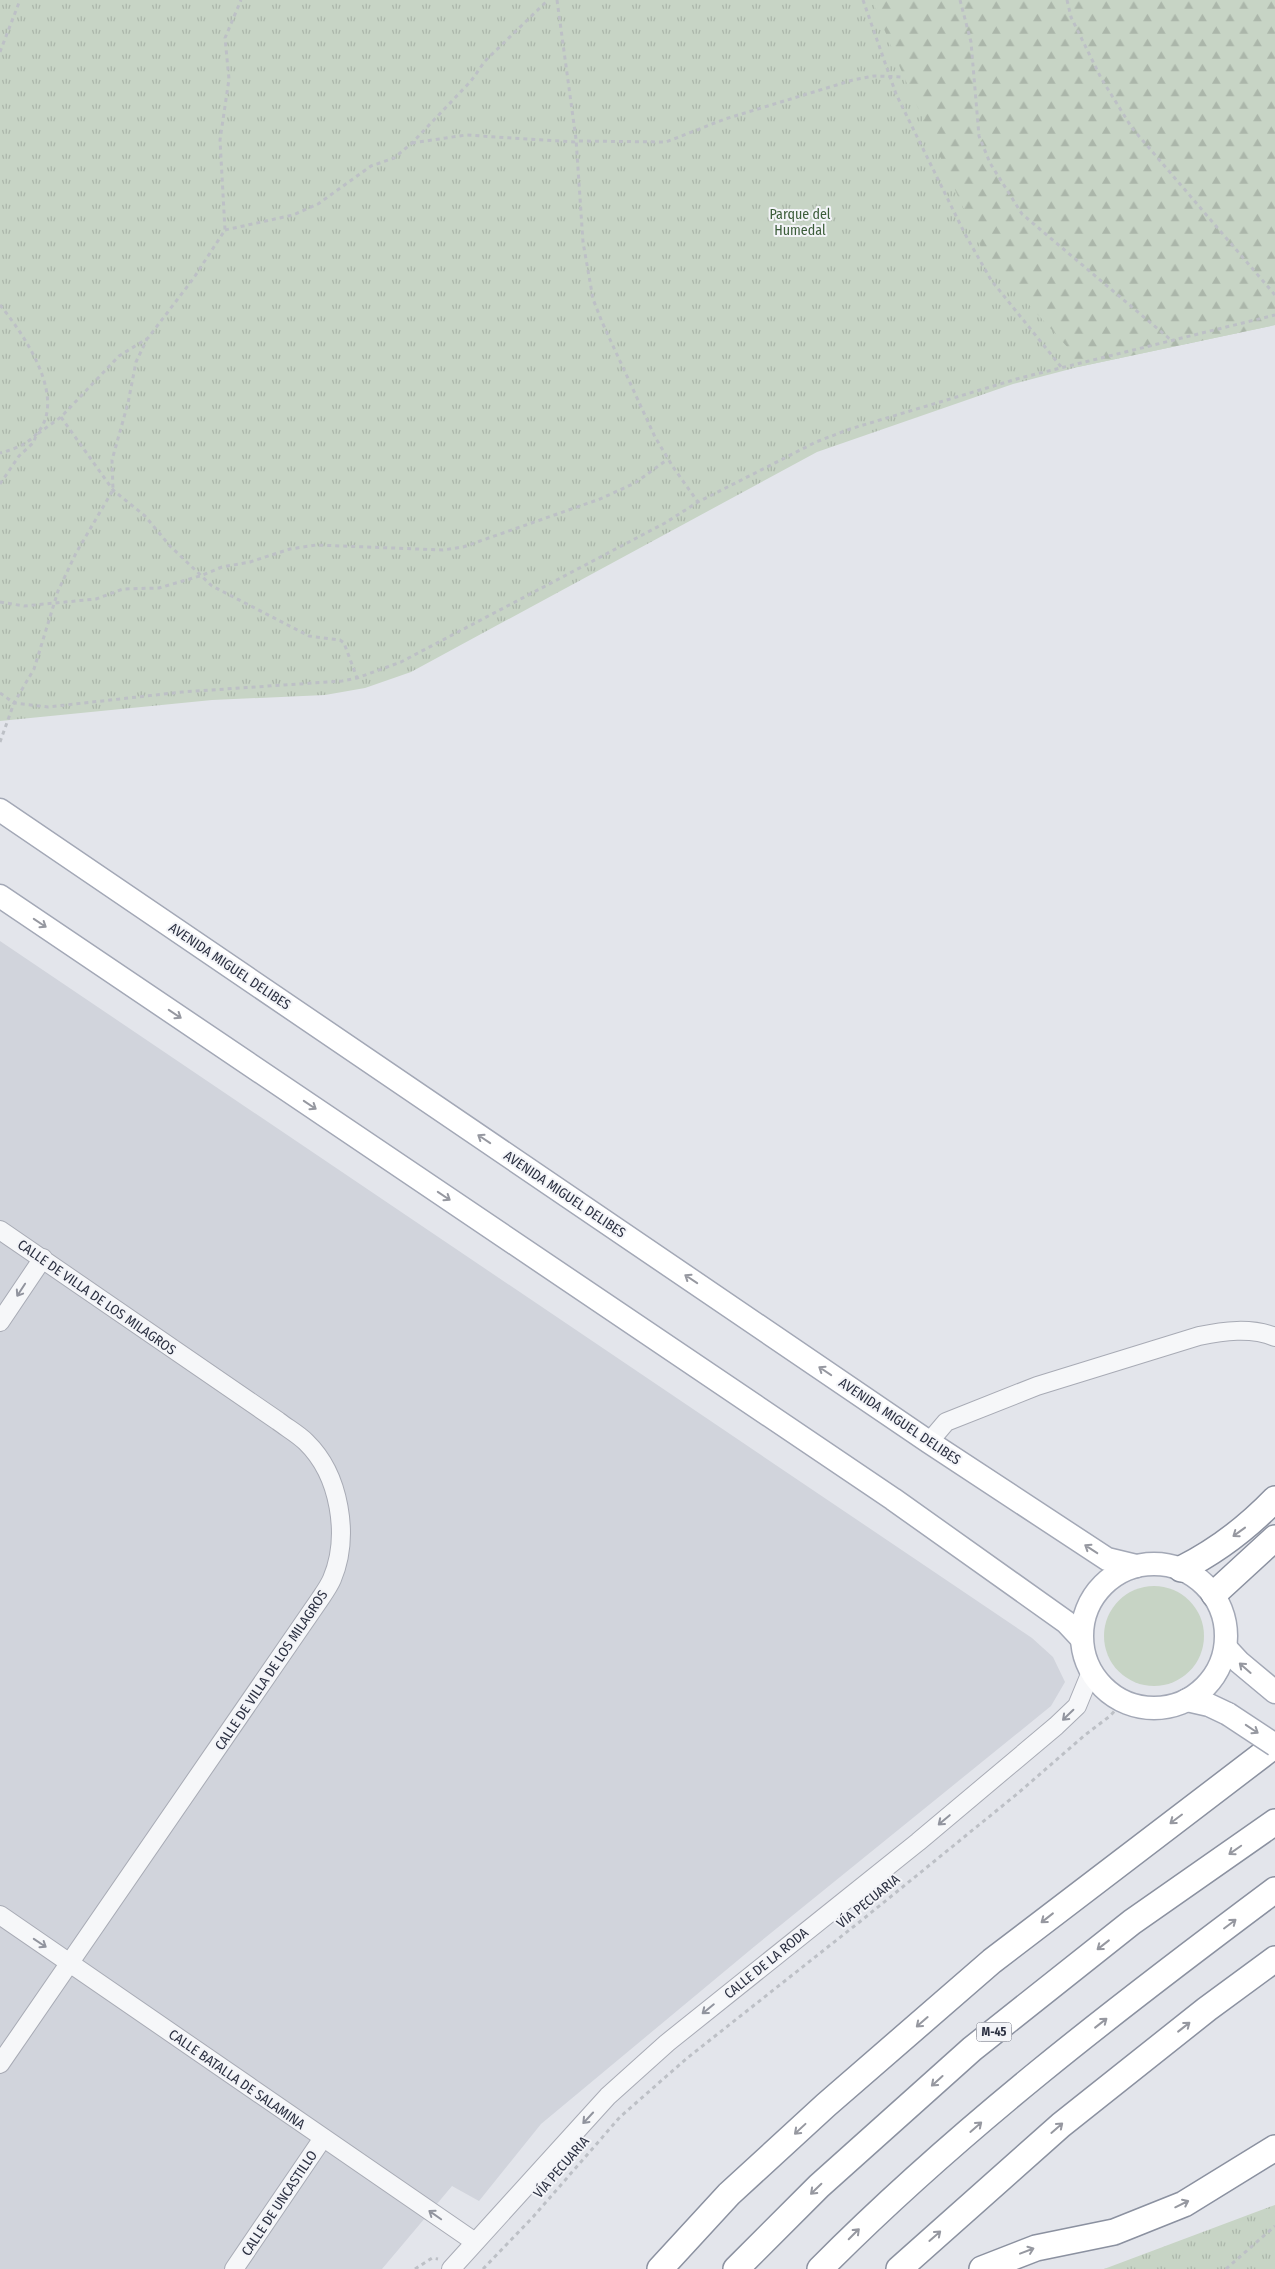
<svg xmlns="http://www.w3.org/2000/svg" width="1275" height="2269" viewBox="0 0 1275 2269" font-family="'Fira Sans Condensed',sans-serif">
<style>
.built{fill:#d1d4dc}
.grass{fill:url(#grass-tufts)}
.forest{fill:url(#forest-firs)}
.garden{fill:#c7d4c5}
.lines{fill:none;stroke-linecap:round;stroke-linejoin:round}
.minor-casing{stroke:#a8abb5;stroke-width:20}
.major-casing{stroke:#a3a8b6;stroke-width:25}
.highway-casing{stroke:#8b91a0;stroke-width:28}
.path{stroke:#bdc0c6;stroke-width:3;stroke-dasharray:4 4;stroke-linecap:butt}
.minor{stroke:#f6f7f9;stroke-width:18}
.major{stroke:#fff;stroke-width:22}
.highway{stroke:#fff;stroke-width:25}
.major-bridge-casing{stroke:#a3a8b6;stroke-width:25;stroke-linecap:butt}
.major-bridge{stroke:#fff;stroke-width:22}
.oneway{stroke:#9698a0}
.oneway2{stroke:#91949e}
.labels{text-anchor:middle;stroke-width:4;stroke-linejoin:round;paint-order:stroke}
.shield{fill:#f3f4f8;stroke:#686c79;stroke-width:1}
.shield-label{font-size:12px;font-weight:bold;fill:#2c3142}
.park-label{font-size:14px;fill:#3c5d3a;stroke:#f3f4f8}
.street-label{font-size:14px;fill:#2c3142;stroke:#f3f4f8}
</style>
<defs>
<pattern id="grass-tufts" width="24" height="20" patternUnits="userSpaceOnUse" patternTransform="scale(1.25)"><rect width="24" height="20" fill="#c7d4c5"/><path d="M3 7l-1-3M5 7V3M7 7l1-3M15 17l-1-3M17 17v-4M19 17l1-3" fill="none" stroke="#abb6aa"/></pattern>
<pattern id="forest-firs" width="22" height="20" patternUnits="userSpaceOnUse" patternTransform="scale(1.25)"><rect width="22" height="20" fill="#c7d4c5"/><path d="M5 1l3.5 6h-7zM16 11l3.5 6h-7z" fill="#abb6aa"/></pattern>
</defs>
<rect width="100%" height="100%" fill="#e3e5eb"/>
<!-- built -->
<path class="built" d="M0,941l1032,697 21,19 12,25 -14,24 -296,240 -214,178 -62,77 -27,-15 -70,83h-382z"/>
<!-- grass -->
<g class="grass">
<path d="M0,0h1275v325l-197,42 -65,17 -196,68 -406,220 -46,16 -40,7 -113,5 -212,21z"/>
<path d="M1275,2205v64h-171z"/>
</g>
<!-- forest -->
<path class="forest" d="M872,0h403v325l-197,42 -8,-17 -85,-94 -81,-179z"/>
<!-- garden -->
<circle class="garden" cx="1154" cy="1636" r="50"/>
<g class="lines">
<!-- minor casing -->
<g class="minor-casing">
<g id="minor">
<path d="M0,1230l278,191c9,7 20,13 28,21 34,33 44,94 26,137 -3,7 -8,14 -12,20l-320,465"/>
<path d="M0,1322l43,-64"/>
<path d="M929,1442l17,-20 91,-36 162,-50c24,-5 52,-9 76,1"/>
<path d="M0,1915l475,327"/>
<path d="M234,2269l89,-131"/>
<path d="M451,2269l157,-173 59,-53 251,-201 138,-116 21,-20 14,-34"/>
</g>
</g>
<!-- major casing -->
<g class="major-casing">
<g id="major">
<path d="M0,810l929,632 178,117 29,7"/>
<path d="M0,896l893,603 173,123 15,16"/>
<circle cx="1154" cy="1636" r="72"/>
<path d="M1226,1648l13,14 36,30"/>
<path d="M1187,1700l22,5 19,9"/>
</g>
</g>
<!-- highway casing -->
<g class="highway-casing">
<g id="highway">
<path d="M1181,1569c36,-18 66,-41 94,-70"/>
<path d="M1214,1594l61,-56"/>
<path d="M660,2269l69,-75 97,-89 166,-144 283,-216"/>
<path d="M736,2269l83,-83 153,-137 160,-127 143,-100"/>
<path d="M820,2269c139,-140 297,-261 455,-379"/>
<path d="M899,2269l162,-144 146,-116 68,-50"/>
<path d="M982,2269l54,-21 78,-16 70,-28 91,-56"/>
</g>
</g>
<!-- path -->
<g class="path">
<path d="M557,0l19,139 7,103 10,57 9,23 53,115 18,30 25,35"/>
<path d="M863,0l33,94 69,140 26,46 71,88"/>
<path d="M960,0l11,42 8,94 11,27 32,51 149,126"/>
<path d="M1067,0l4,17 30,61 31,50 143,167"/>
<path d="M0,52l20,-52"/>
<path d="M412,143l54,-8 108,7 2,-1 90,1 59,-23 128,-39 21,-4 30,1"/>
<path d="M225,230l68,-15 25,-11 53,-38 23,-8 18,-15 59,-62 14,-20 63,-61"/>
<path d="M0,305c35,43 87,127 0,148"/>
<path d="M61,417l52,73 32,26 25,30 42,40 97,50 31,4 4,3 13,35"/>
<path d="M0,484l19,-28 15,-14 2,-7 25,-18 58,-61 29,-18 45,-59 32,-49 -5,-90 9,-61 -4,-41 16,-38"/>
<path d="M0,602l24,4 72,-7 27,-10 36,-1 41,-12 22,-9 28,-5 40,-13 26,-4 127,5 20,-3 137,-48 35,-16 33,-24"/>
<path d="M0,693l14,10 34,4 134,-15 160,-11 15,-3 44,-16 264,-139 33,-21 67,-34 51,-26 34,-13 170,-51 255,-63"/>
<path d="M0,742l14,-39 20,-34 24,-78 18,-38 37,-63 -1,-30 16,-57 8,-41 11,-23"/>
<path d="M415,2269l17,-11 6,1"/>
<path d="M483,2269l50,-52 87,-100 66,-58 176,-139 155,-126 68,-59 25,-19 13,-14"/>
<path d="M1226,2269l49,-43"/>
</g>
<!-- minor -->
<use href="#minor" class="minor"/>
<!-- major -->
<use href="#major" class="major"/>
<!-- highway -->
<use href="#highway" class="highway"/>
<!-- major-bridge casing -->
<g class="major-bridge-casing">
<path id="major-bridge" d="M1228,1714l47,31"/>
</g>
<!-- major-bridge -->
<use href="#major-bridge" class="major-bridge"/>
</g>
<!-- one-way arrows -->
<defs><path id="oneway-shaft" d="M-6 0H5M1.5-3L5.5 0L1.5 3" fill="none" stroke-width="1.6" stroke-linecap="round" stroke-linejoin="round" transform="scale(1.25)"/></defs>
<g class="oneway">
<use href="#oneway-shaft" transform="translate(40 923) rotate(34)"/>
<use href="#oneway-shaft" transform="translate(175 1014) rotate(34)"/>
<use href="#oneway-shaft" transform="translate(310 1105) rotate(34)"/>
<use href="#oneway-shaft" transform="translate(484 1139) rotate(-146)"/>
<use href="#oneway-shaft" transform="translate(444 1196) rotate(34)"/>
<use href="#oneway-shaft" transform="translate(691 1279) rotate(-146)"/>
<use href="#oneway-shaft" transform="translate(825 1371) rotate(-146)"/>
<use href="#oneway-shaft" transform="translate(1239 1532) rotate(144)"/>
<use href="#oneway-shaft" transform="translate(1091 1549) rotate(-147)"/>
<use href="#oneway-shaft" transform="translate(1245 1668) rotate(-139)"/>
<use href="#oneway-shaft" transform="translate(1252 1729) rotate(34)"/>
<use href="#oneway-shaft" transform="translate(1176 1819) rotate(143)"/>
<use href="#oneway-shaft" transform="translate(1235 1850) rotate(145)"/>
<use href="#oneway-shaft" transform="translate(1047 1918) rotate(142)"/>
<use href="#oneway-shaft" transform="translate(1230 1924) rotate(-37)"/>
<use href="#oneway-shaft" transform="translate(1103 1945) rotate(142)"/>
<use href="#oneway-shaft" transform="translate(922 2022) rotate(139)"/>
<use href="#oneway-shaft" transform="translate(1101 2023) rotate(-38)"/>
<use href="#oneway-shaft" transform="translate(1184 2027) rotate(-38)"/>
<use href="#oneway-shaft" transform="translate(937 2081) rotate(138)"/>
<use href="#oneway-shaft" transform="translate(976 2127) rotate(-41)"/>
<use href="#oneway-shaft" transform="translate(1057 2128) rotate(-41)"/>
<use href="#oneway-shaft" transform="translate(800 2129) rotate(137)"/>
<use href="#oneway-shaft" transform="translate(816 2189) rotate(136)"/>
<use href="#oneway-shaft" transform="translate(1182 2204) rotate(-26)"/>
<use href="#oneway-shaft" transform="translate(854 2234) rotate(-45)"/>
<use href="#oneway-shaft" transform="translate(935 2236) rotate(-41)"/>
<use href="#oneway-shaft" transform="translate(1027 2251) rotate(-21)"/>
</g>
<g class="oneway2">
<use href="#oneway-shaft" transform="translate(21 1290) rotate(123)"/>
<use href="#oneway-shaft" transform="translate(1068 1715) rotate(136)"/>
<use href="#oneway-shaft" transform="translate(944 1820) rotate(140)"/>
<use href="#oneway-shaft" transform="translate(40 1943) rotate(34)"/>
<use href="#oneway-shaft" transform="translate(708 2009) rotate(141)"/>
<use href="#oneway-shaft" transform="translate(588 2118) rotate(133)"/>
<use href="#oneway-shaft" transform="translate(435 2215) rotate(-145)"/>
</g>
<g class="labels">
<!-- shield labels -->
<rect class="shield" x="976.5" y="2022.5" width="35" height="19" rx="4"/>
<g class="shield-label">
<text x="994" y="2036">M-45</text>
</g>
<!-- park labels -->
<g class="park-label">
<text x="800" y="219">Parque del<tspan x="800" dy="16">Humedal</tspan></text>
</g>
<!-- street labels -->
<g class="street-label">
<text transform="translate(230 966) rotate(34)" y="5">AVENIDA MIGUEL DELIBES</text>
<text transform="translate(565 1194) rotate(34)" y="5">AVENIDA MIGUEL DELIBES</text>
<text transform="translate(97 1297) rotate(35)" y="5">CALLE DE VILLA DE LOS MILAGROS</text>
<text transform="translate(900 1421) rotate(34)" y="5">AVENIDA MIGUEL DELIBES</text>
<text transform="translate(271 1670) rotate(-56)" y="5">CALLE DE VILLA DE LOS MILAGROS</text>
<text transform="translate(868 1901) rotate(-39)" y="5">VÍA PECUARIA</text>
<text transform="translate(766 1963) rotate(-39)" y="5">CALLE DE LA RODA</text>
<text transform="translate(237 2079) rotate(35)" y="5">CALLE BATALLA DE SALAMINA</text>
<text transform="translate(561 2167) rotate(-49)" y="5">VÍA PECUARIA</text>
<text transform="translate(279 2203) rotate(-56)" y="5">CALLE DE UNCASTILLO</text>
</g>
</g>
</svg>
